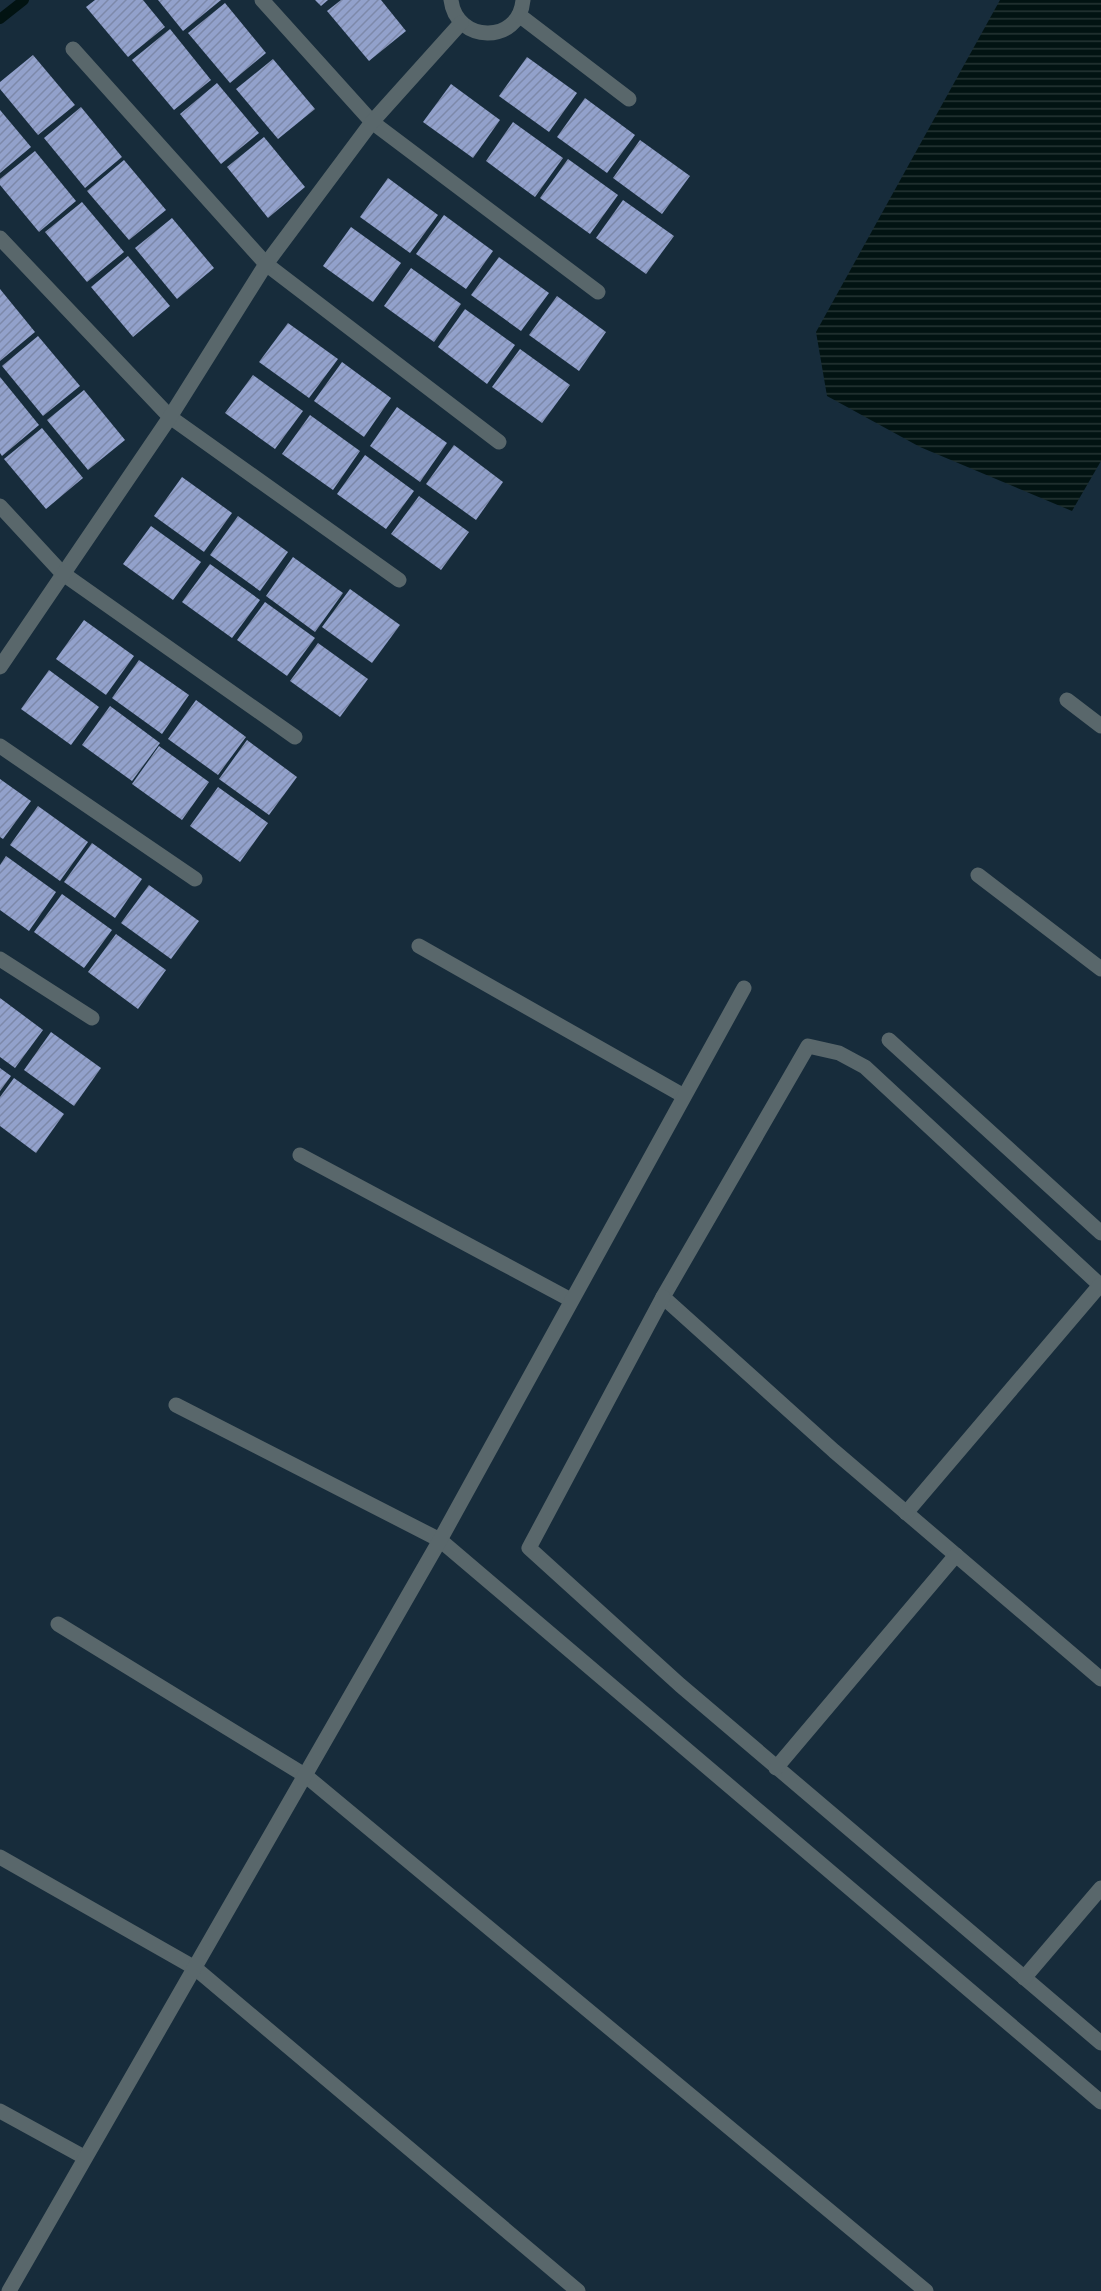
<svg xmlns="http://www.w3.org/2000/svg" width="1101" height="2291" viewBox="0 0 1101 2291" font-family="Signika,sans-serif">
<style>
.water{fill:url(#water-rules)}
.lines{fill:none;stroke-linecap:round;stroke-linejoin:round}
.stream{stroke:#021312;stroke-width:10}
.building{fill:url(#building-hatch)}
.minor{stroke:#59676b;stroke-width:15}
</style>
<defs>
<pattern id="water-rules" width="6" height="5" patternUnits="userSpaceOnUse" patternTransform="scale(1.5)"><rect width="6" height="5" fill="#021312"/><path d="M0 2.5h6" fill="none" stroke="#263534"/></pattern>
<pattern id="building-hatch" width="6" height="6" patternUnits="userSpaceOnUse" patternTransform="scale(1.5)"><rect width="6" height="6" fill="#92a1cb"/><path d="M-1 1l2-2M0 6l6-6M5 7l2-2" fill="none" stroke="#7d89aa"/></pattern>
</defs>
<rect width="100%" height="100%" fill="#172c3b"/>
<!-- water -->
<path class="water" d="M1000,0h101v461l-29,50 -152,-64 -93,-51 -11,-64z"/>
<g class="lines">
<!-- stream -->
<path class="stream" d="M0,19l24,-19"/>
</g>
<!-- building -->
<g class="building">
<path d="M95,0h48l22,27 -37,30 -42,-50z"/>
<path d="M158,0h63l-38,31z"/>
<path d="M315,0h13l-7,6z"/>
<path d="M341,0h40l25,31 -37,30 -42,-50z"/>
<path d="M225,3l41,50 -36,30 -42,-50z"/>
<path d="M170,29l41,51 -37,30 -42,-50z"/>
<path d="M33,55l42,50 -37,30 -38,-46v-7z"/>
<path d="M527,57l50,36 -28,39 -50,-36z"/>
<path d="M273,59l42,50 -37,30 -42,-50z"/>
<path d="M217,83l42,50 -38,31 -41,-50z"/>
<path d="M451,84l49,36 -27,38 -50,-36z"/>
<path d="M585,98l50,37 -28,38 -50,-36z"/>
<path d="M81,107l41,50 -37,31 -41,-50z"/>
<path d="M0,110l31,37 -31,26z"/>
<path d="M513,122l50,36 -28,39 -49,-36z"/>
<path d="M264,137l41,50 -37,31 -41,-51z"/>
<path d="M640,140l50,36 -28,38 -49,-36z"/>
<path d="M35,151l41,50 -37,31 -39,-47v-6z"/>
<path d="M568,159l50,36 -28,39 -50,-36z"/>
<path d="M124,160l42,50 -37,30 -42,-49z"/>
<path d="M388,178l50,37 -28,38 -50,-36z"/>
<path d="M623,200l51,36 -28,38 -50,-36z"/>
<path d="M82,202l42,50 -37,30 -42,-50z"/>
<path d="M444,215l49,36 -27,38 -50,-35z"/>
<path d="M172,218l42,50 -37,31 -42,-51z"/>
<path d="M351,227l50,36 -28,39 -50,-36z"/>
<path d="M128,256l42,50 -37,31 -42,-50z"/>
<path d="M499,257l50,36 -28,38 -50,-36z"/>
<path d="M411,268l50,36 -27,38 -50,-36z"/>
<path d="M0,289l35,43 -35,29z"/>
<path d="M557,296l49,36 -27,39 -50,-36z"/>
<path d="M465,309l50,36 -28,39 -49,-37z"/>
<path d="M288,323l50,36 -29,39 -50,-36z"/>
<path d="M38,336l42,50 -37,30 -41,-50z"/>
<path d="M520,349l50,36 -28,38 -50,-36z"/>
<path d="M342,362l49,36 -27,39 -50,-36z"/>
<path d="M253,375l50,36 -28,38 -50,-36z"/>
<path d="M0,377l39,48 -37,31 -2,-3z"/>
<path d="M84,390l41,50 -37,30 -41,-50z"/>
<path d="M397,407l50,36 -27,39 -50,-36z"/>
<path d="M310,415l50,36 -27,39 -51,-36z"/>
<path d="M42,428l41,50 -37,31 -42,-50z"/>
<path d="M454,445l49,37 -27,38 -50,-36z"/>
<path d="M365,455l49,36 -28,38 -49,-35z"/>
<path d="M182,477l50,36 -28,39 -50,-36z"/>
<path d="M419,496l50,36 -28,38 -50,-36z"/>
<path d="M238,516l50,36 -28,39 -50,-36z"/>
<path d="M151,526l50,36 -28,38 -50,-36z"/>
<path d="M293,557l50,36 -28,39 -49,-36z"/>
<path d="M210,564l50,36 -28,38 -50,-36z"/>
<path d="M350,589l50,36 -28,38 -50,-36z"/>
<path d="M265,602l50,36 -28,38 -50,-36z"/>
<path d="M84,620l50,36 -28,39 -50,-36z"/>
<path d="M318,643l50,36 -28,38 -50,-36z"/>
<path d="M139,660l50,35 -27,39 -50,-36z"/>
<path d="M49,670l50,37 -28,38 -50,-36z"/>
<path d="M196,700l50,37 -28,38 -50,-36z"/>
<path d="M110,706l50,37 -28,38 -50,-36z"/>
<path d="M247,740l50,37 -28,38 -50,-36z"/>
<path d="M159,746l50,36 -27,38 -50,-36z"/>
<path d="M0,779l31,22 -28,38 -3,-2z"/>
<path d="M218,787l50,36 -28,39 -50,-36z"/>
<path d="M38,806l50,36 -28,39 -50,-36z"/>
<path d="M92,843l50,36 -27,39 -51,-36z"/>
<path d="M6,856l50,36 -27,39 -29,-21v-45z"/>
<path d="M149,885l50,36 -28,38 -50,-36z"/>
<path d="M62,894l50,36 -28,38 -50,-36z"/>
<path d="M116,934l50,36 -28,39 -50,-37z"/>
<path d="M0,998l43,32 -28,38 -15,-11z"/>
<path d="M51,1032l50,36 -27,38 -50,-36z"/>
<path d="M0,1068l11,8 -11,15z"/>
<path d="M14,1078l50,36 -28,39 -36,-27v-29z"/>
</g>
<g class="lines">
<!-- minor -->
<g class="minor">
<path d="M262,0l110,122 226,170"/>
<path d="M451,0c5,43 68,45 72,0"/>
<path d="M519,15l110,84"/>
<path d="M73,49l193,215 233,178"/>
<path d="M0,238l170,179 229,163"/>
<path d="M0,506l62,67 233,164"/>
<path d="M0,667l170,-250 96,-153 106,-142 89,-99"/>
<path d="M1067,700l34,26"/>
<path d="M0,746l195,133"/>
<path d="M978,875l123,94"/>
<path d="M419,946l265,150"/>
<path d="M0,959l92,59"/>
<path d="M889,1040l212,193"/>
<path d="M300,1155l271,145"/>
<path d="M1101,1286l-236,-219 -26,-14 -31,-7 -145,251 171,154 267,228"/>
<path d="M663,1297l-134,251 151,137 421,358"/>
<path d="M176,1405l264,135 661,562"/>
<path d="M906,1513l194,-228"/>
<path d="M58,1624l248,152 620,515"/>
<path d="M776,1768l180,-213"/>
<path d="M0,1857l195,111 383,323"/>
<path d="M1024,1978l77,-90"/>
<path d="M0,2111l84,46"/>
<path d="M9,2291l431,-751 304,-552"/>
</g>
</g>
</svg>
